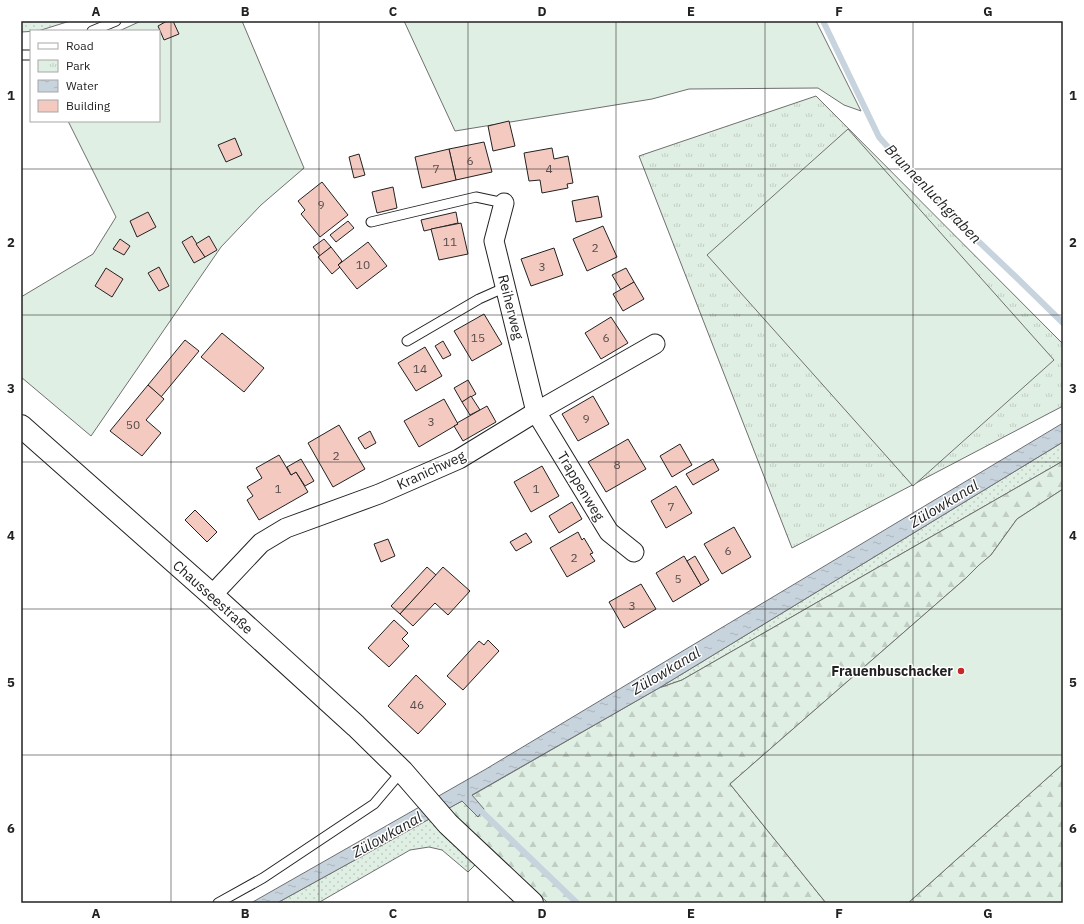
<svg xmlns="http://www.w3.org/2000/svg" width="1084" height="924" viewBox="0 0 1084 924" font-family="'IBM Plex Sans',sans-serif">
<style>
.grass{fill:url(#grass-dots);stroke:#6f6f6f}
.forest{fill:url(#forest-firs);stroke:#6f6f6f}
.park{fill:url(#park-tufts);stroke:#6f6f6f}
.garden{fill:#e0efe3;stroke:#6f6f6f}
.water{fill:url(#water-ripples);stroke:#6f6f6f}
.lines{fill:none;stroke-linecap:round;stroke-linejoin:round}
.stream{stroke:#c7d3dd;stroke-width:6}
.building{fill:#f3c9c0;stroke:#222}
.lane-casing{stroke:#222;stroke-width:11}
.street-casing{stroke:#222;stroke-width:21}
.secondary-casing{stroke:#222;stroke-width:24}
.lane{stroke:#fff;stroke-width:9}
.street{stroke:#fff;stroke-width:19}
.secondary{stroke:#fff;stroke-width:22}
.grid{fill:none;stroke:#222;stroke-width:1;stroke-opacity:0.55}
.poi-dot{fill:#c62828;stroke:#fff;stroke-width:1.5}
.labels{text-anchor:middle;stroke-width:3;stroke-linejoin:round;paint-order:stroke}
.number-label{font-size:12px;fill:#564c4a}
.street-label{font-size:14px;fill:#222;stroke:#fff}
.poi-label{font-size:14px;font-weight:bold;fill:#222;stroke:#fff;text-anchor:end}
.water-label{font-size:15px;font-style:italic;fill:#222;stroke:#fff}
.neatline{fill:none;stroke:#222;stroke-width:1.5}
.grid-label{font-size:13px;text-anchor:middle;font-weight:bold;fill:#222}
</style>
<defs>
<pattern id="grass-dots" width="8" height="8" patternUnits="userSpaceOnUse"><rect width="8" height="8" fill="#e0efe3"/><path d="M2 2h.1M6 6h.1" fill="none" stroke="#c0cdc2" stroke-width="1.8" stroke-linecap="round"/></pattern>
<pattern id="forest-firs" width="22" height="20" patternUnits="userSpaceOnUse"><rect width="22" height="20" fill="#e0efe3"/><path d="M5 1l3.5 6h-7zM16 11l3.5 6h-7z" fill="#c0cdc2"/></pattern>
<pattern id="park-tufts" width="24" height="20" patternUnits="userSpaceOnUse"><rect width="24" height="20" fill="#e0efe3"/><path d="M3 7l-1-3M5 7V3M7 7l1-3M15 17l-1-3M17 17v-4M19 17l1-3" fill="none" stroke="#c0cdc2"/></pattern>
<pattern id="water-ripples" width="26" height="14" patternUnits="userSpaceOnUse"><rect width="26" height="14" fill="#c7d3dd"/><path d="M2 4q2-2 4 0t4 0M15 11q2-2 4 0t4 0" fill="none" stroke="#abb5bd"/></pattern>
</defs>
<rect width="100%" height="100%" fill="#fff"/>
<!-- grass -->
<g class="grass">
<path d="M21,21h49l-32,10 -17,1z"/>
<path d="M1063,442v19l-381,219 -23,8z"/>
<path d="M429,819l48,44 -9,9 -26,-22 -13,-3 -19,3 -92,53h-41z"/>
</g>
<!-- forest -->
<g class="forest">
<path d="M1063,461v28l-46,30 -26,36 -25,23 -236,206 96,119h-278l-101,-94 15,-8 16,16 6,-8 -13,-13 188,-108 23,-8z"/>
<path d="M1063,764v139h-155z"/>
</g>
<!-- park -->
<path class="park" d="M816,96l247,248v62l-271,142 -153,-392z"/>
<!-- garden -->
<g class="garden">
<path d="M141,21h101l62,147 -43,37 -40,42 -130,189 -70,-59v-80l72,-43 23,-37 -48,-96h91v-90h-40z"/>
<path d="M404,21h412l45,90 -17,-6 -26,-17 -129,1 -37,10 -197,32z"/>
<path d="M848,129l206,231 -141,126 -206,-231z"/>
<path d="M1063,489v275l-155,139h-82l-96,-119 236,-206 13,-13 12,-10 26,-36z"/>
</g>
<!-- water -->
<path class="water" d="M1063,423v19l-404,246 -187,107 12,14 -6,8 -16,-16 -185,102h-26l235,-134z"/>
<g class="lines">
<!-- stream -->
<g class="stream">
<path d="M823,21l56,116 56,63 82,78 46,45"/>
<path d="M477,807l100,96"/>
</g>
</g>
<!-- building -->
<g class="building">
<path d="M167,21h6l6,13 -15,6 -6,-14z"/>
<path d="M509,121l6,25 -22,5 -5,-25z"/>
<path d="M235,138l7,17 -16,7 -8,-17z"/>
<path d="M484,142l8,30 -36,8 -7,-31z"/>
<path d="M552,148l2,11 14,-3 5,27 -6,1 1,4 -26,5 -2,-13 -11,1 -5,-28z"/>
<path d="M449,149l7,31 -34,8 -7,-31z"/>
<path d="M359,154l6,21 -11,3 -5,-21z"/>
<path d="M322,182l26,33 -28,22 -19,-23 4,-4 -7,-9z"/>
<path d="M393,187l4,21 -20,5 -5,-21z"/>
<path d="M598,196l4,21 -26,5 -4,-21z"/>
<path d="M148,212l8,15 -19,10 -7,-16z"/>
<path d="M456,212l2,11 -34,8 -3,-11z"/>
<path d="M348,221l6,7 -18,14 -6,-7z"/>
<path d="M461,223l7,31 -29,6 -8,-31z"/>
<path d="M603,226l14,31 -30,14 -14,-32z"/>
<path d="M192,236l13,21 -11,6 -12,-21z"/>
<path d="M209,236l8,14 -12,7 -9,-13z"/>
<path d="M120,239l10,7 -6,9 -11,-6z"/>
<path d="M324,239l7,8 -11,9 -7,-9z"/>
<path d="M368,242l19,24 -30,23 -19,-24z"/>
<path d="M331,247l11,14 -4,4 2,2 -8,7 -14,-17z"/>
<path d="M554,248l9,27 -32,11 -10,-27z"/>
<path d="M159,267l10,19 -10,5 -11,-18z"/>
<path d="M106,268l17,11 -11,18 -17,-11z"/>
<path d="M626,268l8,14 -13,8 -9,-15z"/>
<path d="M634,282l10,17 -21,12 -10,-17z"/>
<path d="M484,314l18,30 -30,17 -18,-30z"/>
<path d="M611,317l17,26 -27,16 -16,-26z"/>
<path d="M222,333l42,35 -20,24 -43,-35z"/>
<path d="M185,340l14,11 -38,46 -13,-12z"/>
<path d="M443,341l8,14 -8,4 -8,-13z"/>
<path d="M425,347l17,29 -26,15 -18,-28z"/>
<path d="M468,380l8,14 -14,8 -8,-14z"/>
<path d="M148,385l16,14 -18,21 15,13 -19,23 -32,-25z"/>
<path d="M471,396l9,14 -10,5 -8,-13z"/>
<path d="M593,396l16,28 -31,17 -16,-27z"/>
<path d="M444,399l14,25 -39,23 -15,-26z"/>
<path d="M487,406l9,16 -33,19 -9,-15 4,-2 -1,-1z"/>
<path d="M339,425l26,44 -32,18 -25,-44z"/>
<path d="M370,431l6,12 -11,6 -7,-11z"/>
<path d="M628,439l18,30 -40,23 -18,-30z"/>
<path d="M680,444l12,21 -20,12 -12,-21z"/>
<path d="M279,455l12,20 5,-3 12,20 -49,28 -12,-20 6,-4 -6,-9 15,-9 -6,-10z"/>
<path d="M301,459l13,22 -9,5 -9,-14 -5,3 -4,-8z"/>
<path d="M713,459l6,11 -26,15 -7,-11z"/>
<path d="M542,466l17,30 -28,16 -17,-30z"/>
<path d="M676,486l16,27 -26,15 -15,-27z"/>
<path d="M572,502l10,17 -23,14 -10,-17z"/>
<path d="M195,510l22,22 -10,10 -22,-22z"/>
<path d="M734,527l17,30 -29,17 -18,-30z"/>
<path d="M578,532l4,8 2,-2 9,15 -3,1 5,7 -28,16 -17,-29z"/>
<path d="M526,533l6,9 -16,9 -6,-9z"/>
<path d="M388,539l7,17 -14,6 -7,-18z"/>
<path d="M684,556l17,29 -28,17 -17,-29z"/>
<path d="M695,556l14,24 -8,5 -14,-24z"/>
<path d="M427,567l9,8 -36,39 -9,-8z"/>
<path d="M443,567l27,24 -22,24 -13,-12 -22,23 -13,-12z"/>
<path d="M641,584l15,25 -32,19 -15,-26z"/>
<path d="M394,620l14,13 -6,6 7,7 -20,21 -21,-19z"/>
<path d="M488,640l11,11 -36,39 -16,-14 32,-35 5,4z"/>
<path d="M416,675l30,29 -28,30 -30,-28z"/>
</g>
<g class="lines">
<!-- lane casing -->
<g class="lane-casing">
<g id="lane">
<path d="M92,31l24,-10"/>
<path d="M21,55h10"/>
<path d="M371,222l105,-25 28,6"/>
<path d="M407,341l72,-42 27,-12"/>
<path d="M218,903l45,-25 111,-74 28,-33"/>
</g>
</g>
<!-- street casing -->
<g class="street-casing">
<g id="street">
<path d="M504,203l-10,38 42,171 73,120 25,20"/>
<path d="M212,595l49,-52 25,-15 93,-34 80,-35 77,-47 119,-68"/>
</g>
</g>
<!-- secondary casing -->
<g class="secondary-casing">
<path id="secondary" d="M21,426l191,169 144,131 46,45 46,53 84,79"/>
</g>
<!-- lane -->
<use href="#lane" class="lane"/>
<!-- street -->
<use href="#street" class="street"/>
<!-- secondary -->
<use href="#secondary" class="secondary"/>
</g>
<!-- grid -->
<path class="grid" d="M171,21v882M319,21v882M468,21v882M616,21v882M765,21v882M913,21v882M21,169h1042M21,315h1042M21,462h1042M21,609h1042M21,755h1042"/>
<!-- markers -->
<circle class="poi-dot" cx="961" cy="671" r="4"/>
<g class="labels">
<!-- number labels -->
<g class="number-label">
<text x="470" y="165">6</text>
<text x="436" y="173">7</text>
<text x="549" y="173">4</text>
<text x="321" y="209">9</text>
<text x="450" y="246">11</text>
<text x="595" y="252">2</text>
<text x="363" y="269">10</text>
<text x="542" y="271">3</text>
<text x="478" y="342">15</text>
<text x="606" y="342">6</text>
<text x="420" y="373">14</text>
<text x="586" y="423">9</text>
<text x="431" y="426">3</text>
<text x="133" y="429">50</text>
<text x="336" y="460">2</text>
<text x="617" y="469">8</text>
<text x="278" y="493">1</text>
<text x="536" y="493">1</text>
<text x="671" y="511">7</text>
<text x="728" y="555">6</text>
<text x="574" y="562">2</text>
<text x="678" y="583">5</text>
<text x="632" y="610">3</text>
<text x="417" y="709">46</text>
</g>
<!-- street labels -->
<g class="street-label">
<text transform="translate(511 307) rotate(76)" y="5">Reiherweg</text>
<text transform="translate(431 470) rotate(-25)" y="5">Kranichweg</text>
<text transform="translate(581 486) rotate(59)" y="5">Trappenweg</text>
<text transform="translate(213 597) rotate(42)" y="5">Chausseestraße</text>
</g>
<!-- poi labels -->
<g class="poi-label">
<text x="953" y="676">Frauenbuschacker</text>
</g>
<!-- water labels -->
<g class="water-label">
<text transform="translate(933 194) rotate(46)" y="5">Brunnenluchgraben</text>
<text transform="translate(944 504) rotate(-31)" y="5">Zülowkanal</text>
<text transform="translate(666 671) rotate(-31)" y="5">Zülowkanal</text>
<text transform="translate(387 835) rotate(-29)" y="5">Zülowkanal</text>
</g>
</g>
<!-- border -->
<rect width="1084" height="924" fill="none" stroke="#ffffff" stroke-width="44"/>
<!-- legend -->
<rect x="30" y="30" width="130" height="92" fill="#ffffff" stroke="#a7a7a7"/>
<rect x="38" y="43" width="20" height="6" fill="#ffffff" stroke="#a7a7a7"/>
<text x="66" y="50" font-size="12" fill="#222222">Road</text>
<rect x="38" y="60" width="20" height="12" fill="url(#park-tufts)" stroke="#a7a7a7"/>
<text x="66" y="70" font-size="12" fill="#222222">Park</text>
<rect x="38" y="80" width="20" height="12" fill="url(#water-ripples)" stroke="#a7a7a7"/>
<text x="66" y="90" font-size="12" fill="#222222">Water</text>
<rect x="38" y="100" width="20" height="12" fill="#f3c9c0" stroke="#a7a7a7"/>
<text x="66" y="110" font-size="12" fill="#222222">Building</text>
<rect x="22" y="22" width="1040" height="880" class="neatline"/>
<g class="grid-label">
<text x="96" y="16">A</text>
<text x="245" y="16">B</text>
<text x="393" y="16">C</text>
<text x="542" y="16">D</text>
<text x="691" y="16">E</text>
<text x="839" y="16">F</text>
<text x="988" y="16">G</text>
<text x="11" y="100">1</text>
<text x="1073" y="100">1</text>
<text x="11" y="247">2</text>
<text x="1073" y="247">2</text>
<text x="11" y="393">3</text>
<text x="1073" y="393">3</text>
<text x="11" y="540">4</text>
<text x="1073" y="540">4</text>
<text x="11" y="687">5</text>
<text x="1073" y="687">5</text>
<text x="11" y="833">6</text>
<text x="1073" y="833">6</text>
<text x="96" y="918">A</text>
<text x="245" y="918">B</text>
<text x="393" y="918">C</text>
<text x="542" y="918">D</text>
<text x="691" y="918">E</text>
<text x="839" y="918">F</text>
<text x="988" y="918">G</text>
</g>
</svg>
